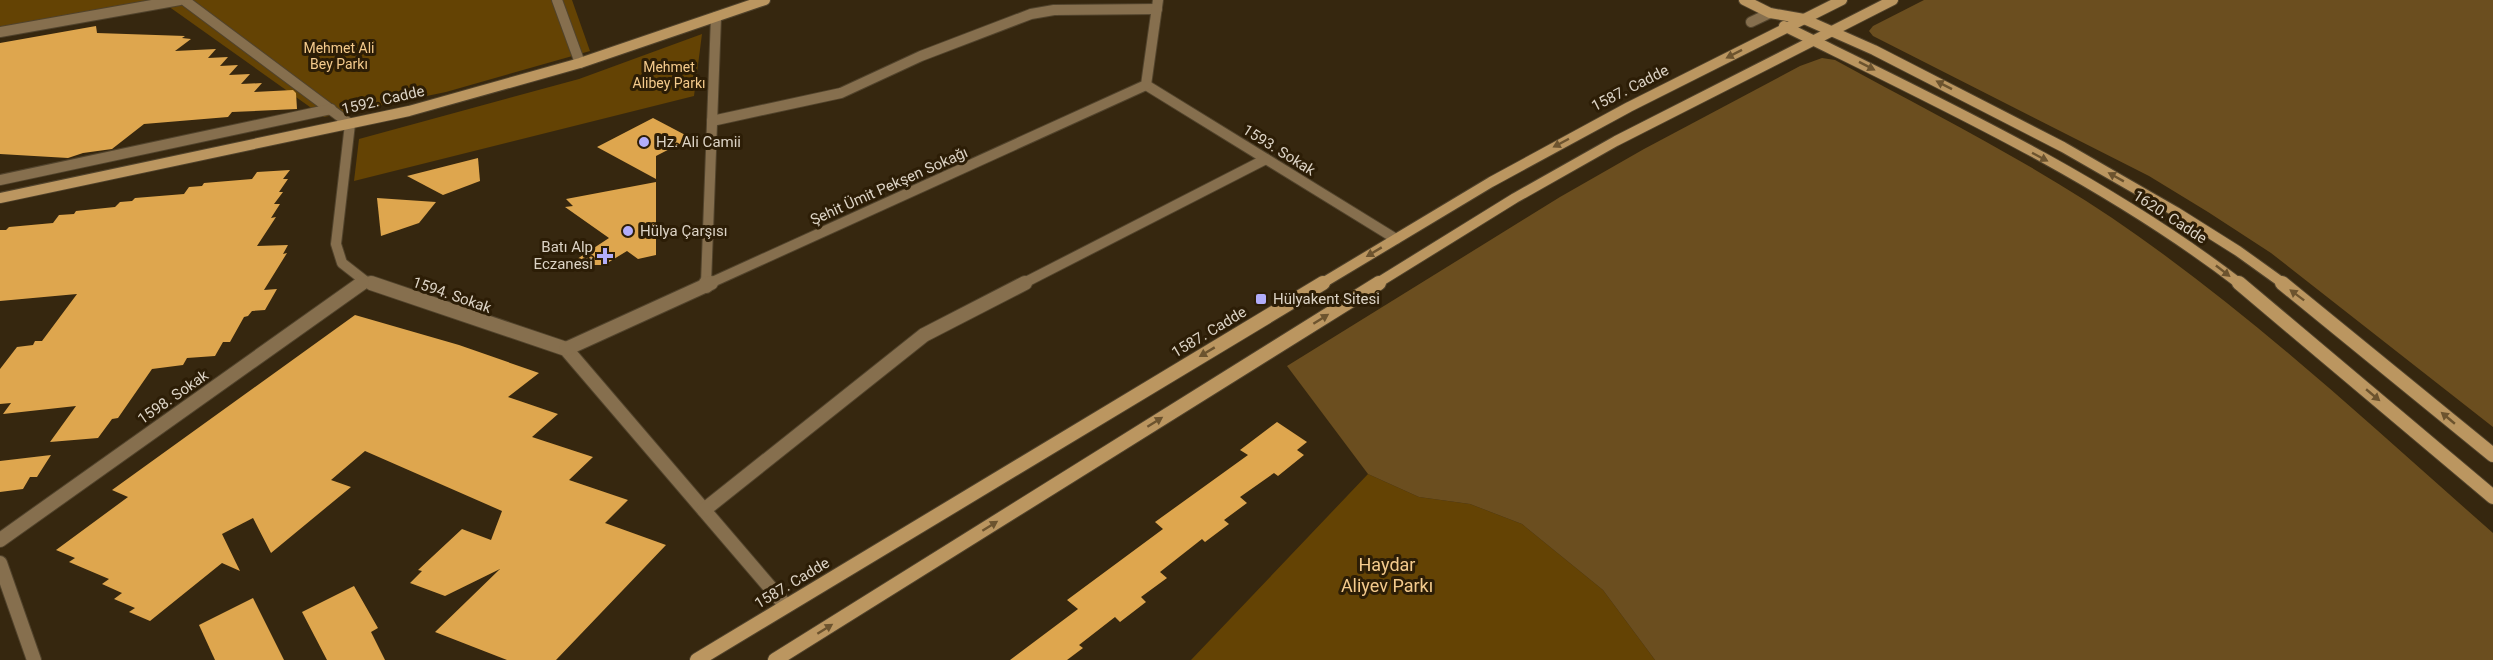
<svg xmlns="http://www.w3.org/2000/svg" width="2493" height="660" viewBox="0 0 2493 660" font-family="Roboto,sans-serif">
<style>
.green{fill:#644304}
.forest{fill:#6b4e1f}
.building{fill:#dea64e}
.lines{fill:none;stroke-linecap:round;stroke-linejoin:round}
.street-far1-casing{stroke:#51432c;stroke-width:12}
.street-casing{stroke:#51432c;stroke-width:16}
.secondary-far1-casing{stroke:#51432c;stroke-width:12}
.secondary-casing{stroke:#51432c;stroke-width:16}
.street-far1{stroke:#866f4e;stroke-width:10}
.street{stroke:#866f4e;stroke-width:14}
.secondary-far1{stroke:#bb9660;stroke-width:10}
.secondary{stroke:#bb9660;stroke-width:14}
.oneway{fill:#6c532e}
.poi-dot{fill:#b2adf9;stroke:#2c1d06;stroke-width:2}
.labels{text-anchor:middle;stroke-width:6;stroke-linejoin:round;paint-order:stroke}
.far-park-label{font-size:14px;fill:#f4ca8c;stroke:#2c1d06}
.street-label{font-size:15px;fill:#dcd3c5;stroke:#2c1d06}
.poi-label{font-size:15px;fill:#dcd3c5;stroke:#2c1d06;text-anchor:start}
.near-park-label{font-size:18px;fill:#f4ca8c;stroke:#2c1d06}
</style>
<rect width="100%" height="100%" fill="#36270f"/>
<!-- green -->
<g class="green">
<path d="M0,0h572l18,51 -144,41 -122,25 -163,-116 -161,29z"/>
<path d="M702,34l-8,62 -340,85 5,-42 220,-60z"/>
<path d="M1368,474l51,23 51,7 52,20 81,66 52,70h-464z"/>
</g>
<!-- forest -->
<g class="forest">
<path d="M1924,0h569v427l-222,-174 -63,-41 -59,-36 -276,-140 -4,-5 4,-5z"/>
<path d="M1822,58l13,2c102,56 208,108 303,176 126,89 239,195 355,297v127h-838l-52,-70 -81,-66 -52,-20 -51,-7 -51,-23 -81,-108 273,-169 84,-48 156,-83z"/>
</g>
<!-- building -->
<g class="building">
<path d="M96,26l1,7 88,3 -3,2 9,1 -16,12 41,-2 -8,9 20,-1 -8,9 18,-1 -9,10 21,-1 -9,10 21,-1 -8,9 39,-2 3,3 1,16 -65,3 -4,5 -84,7 -32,25 -29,4 -15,5 -68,-4v-111z"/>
<path d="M653,118l38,20 -35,18v23l-59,-32z"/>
<path d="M478,158l2,23 -37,14 -36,-19z"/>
<path d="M290,170l-7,9h5l-9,13h4l-9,12h6l-9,14 5,-1 -19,29 31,-1 -5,9 4,-1 -23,37 13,-1 -12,21 -13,1 -4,5 -4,1 -14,25h-7l-8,14 -28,2 -4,7 -31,4 -34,49 -6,1 -14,19 -48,4 26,-36 -73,8 8,-11 -11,1v-35l17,-22 16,-2 2,-4h7l35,-47 -77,7v-71h6l3,-3 44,-4 6,-8 15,-1 2,-3 39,-4 5,-5 12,-1 3,-3 49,-4 5,-7 13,-1 2,-3 48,-4 5,-7z"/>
<path d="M656,182v73l-18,4 -11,-8 -23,14h-36l41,-27 -44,-31 8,-1 -7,-7z"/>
<path d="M377,198l59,4 -17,21 -38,13z"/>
<path d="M355,315l104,30 80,28 -31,24 50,17 -26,23 61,20 -24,23 59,20 -23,23 61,22 -110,115h-49l-72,-28 65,-63 -55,27 -35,-13 12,-12 -4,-1 44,-41 29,11 11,-29 -137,-60 -34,29 20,7 -80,66 -18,-35 -31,16 18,37 -18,-8 -72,58 -21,-9 6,-4 -21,-9 8,-6 -20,-9 7,-5 -40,-17 6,-4 -19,-8 72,-53 -16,-7z"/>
<path d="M1277,422l30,20 -10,8 7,5 -26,21 -4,-3 -34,24 7,6 -23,17 5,4 -24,18 -3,-3 -42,33 7,6 -26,19 5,5 -26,20 -5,-5 -36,28 4,3 -16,12h-57l68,-51 -11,-9 96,-71 -8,-7 93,-67 -8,-5z"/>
<path d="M51,455l-14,22h-7l-7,12 -23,3v-31z"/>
<path d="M354,586l24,42 -7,4 14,28h-58l-25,-48z"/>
<path d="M253,598l31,62h-69l-16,-35z"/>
</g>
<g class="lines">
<!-- street-far1 casing -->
<g class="street-far1-casing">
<g id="street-far1">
<path d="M184,0l166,124 -14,120 6,19 23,18 10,3"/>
<path d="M557,0l23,63"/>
<path d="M1751,22l19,-9"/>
<path d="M0,32l180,-32"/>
<path d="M1146,85l250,154"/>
<path d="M712,121l129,-28 80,-37 110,-42 23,-4 103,-1"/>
<path d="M0,180l331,-71"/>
<path d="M360,284l5,-3"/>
<path d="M706,284l10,-267"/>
<path d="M708,284l438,-199 12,-85"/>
<path d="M1022,284l244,-125"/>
</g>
</g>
<!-- street casing -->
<g class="street-casing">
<g id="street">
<path d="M371,283l195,66 220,257"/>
<path d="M706,286v-3"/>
<path d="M566,349l145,-66"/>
<path d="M704,510l220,-175 101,-52"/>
<path d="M0,540l362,-257"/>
<path d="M0,563l34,97"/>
</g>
</g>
<!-- secondary-far1 casing -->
<g class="secondary-far1-casing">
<g id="secondary-far1">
<path d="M1744,0l26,13 34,6 70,31 189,97 113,65 62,39 46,33"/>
<path d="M1784,26c156,77 318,152 456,258"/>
<path d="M0,198l409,-87 171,-48 185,-63"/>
<path d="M1321,284l170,-102 138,-75 213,-107"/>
<path d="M1376,284l139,-86 101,-57 277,-141"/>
</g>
</g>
<!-- secondary casing -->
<g class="secondary-casing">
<g id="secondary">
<path d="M2239,283l254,214"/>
<path d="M2282,283l211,172"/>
<path d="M697,660l626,-377"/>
<path d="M775,660l604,-377"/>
</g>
</g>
<!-- street-far1 -->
<use href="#street-far1" class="street-far1"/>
<!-- street -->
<use href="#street" class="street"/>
<!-- secondary-far1 -->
<use href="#secondary-far1" class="secondary-far1"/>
<!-- secondary -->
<use href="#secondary" class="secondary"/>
</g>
<!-- one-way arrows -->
<defs><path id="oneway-solid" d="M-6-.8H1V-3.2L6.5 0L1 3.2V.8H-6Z" transform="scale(1.5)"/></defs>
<g class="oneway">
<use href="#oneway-solid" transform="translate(1734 54) rotate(153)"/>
<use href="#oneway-solid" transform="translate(1867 66) rotate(27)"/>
<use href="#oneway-solid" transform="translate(1944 85) rotate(-153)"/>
<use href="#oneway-solid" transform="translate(1561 143) rotate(152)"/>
<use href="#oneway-solid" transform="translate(2040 157) rotate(28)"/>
<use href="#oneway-solid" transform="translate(2116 177) rotate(-151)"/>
<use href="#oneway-solid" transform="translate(1374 252) rotate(149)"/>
<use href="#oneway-solid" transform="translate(2223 271) rotate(38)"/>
<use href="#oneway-solid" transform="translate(2297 295) rotate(-143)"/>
<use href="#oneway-solid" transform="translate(1321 319) rotate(-32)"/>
<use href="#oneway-solid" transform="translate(1207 352) rotate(149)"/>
<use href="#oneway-solid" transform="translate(2373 395) rotate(40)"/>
<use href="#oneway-solid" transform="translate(2448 418) rotate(-140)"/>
<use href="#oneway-solid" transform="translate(1155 422) rotate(-32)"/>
<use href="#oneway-solid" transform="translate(990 526) rotate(-32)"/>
<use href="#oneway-solid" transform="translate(825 629) rotate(-32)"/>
</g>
<!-- markers -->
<g class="poi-dot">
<circle cx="644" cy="142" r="6"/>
<circle cx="628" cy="231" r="6"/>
<path d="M602 247h6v6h6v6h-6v6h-6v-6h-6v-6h6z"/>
<rect x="1255" y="293" width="12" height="12" rx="3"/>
</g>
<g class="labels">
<!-- far-park labels -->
<g class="far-park-label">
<text x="339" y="53">Mehmet Ali<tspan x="339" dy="16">Bey Parkı</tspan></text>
<text x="669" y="72">Mehmet<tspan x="669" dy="16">Alibey Parkı</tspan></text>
</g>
<!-- street labels -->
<g class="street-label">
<text transform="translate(1630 88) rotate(-27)" y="5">1587. Cadde</text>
<text transform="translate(383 100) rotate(-13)" y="5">1592. Cadde</text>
<text transform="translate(1279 150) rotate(32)" y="5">1593. Sokak</text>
<text transform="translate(889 186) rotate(-24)" y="5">Şehit Ümit Pekşen Sokağı</text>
<text transform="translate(2170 217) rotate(33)" y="5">1620. Cadde</text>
<text transform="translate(452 295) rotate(19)" y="5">1594. Sokak</text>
<text transform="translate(1209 332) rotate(-31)" y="5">1587. Cadde</text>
<text transform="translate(173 397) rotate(-35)" y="5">1598. Sokak</text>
<text transform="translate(792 583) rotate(-31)" y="5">1587. Cadde</text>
</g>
<!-- poi labels -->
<g class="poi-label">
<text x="656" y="147">Hz. Ali Camii</text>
<text x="640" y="236">Hülya Çarşısı</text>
<text x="593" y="252" text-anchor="end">Batı Alp<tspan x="593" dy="17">Eczanesi</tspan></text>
<text x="1273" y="304">Hülyakent Sitesi</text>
</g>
<!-- near-park labels -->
<g class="near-park-label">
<text x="1387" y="571">Haydar<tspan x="1387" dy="21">Aliyev Parkı</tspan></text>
</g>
</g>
</svg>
